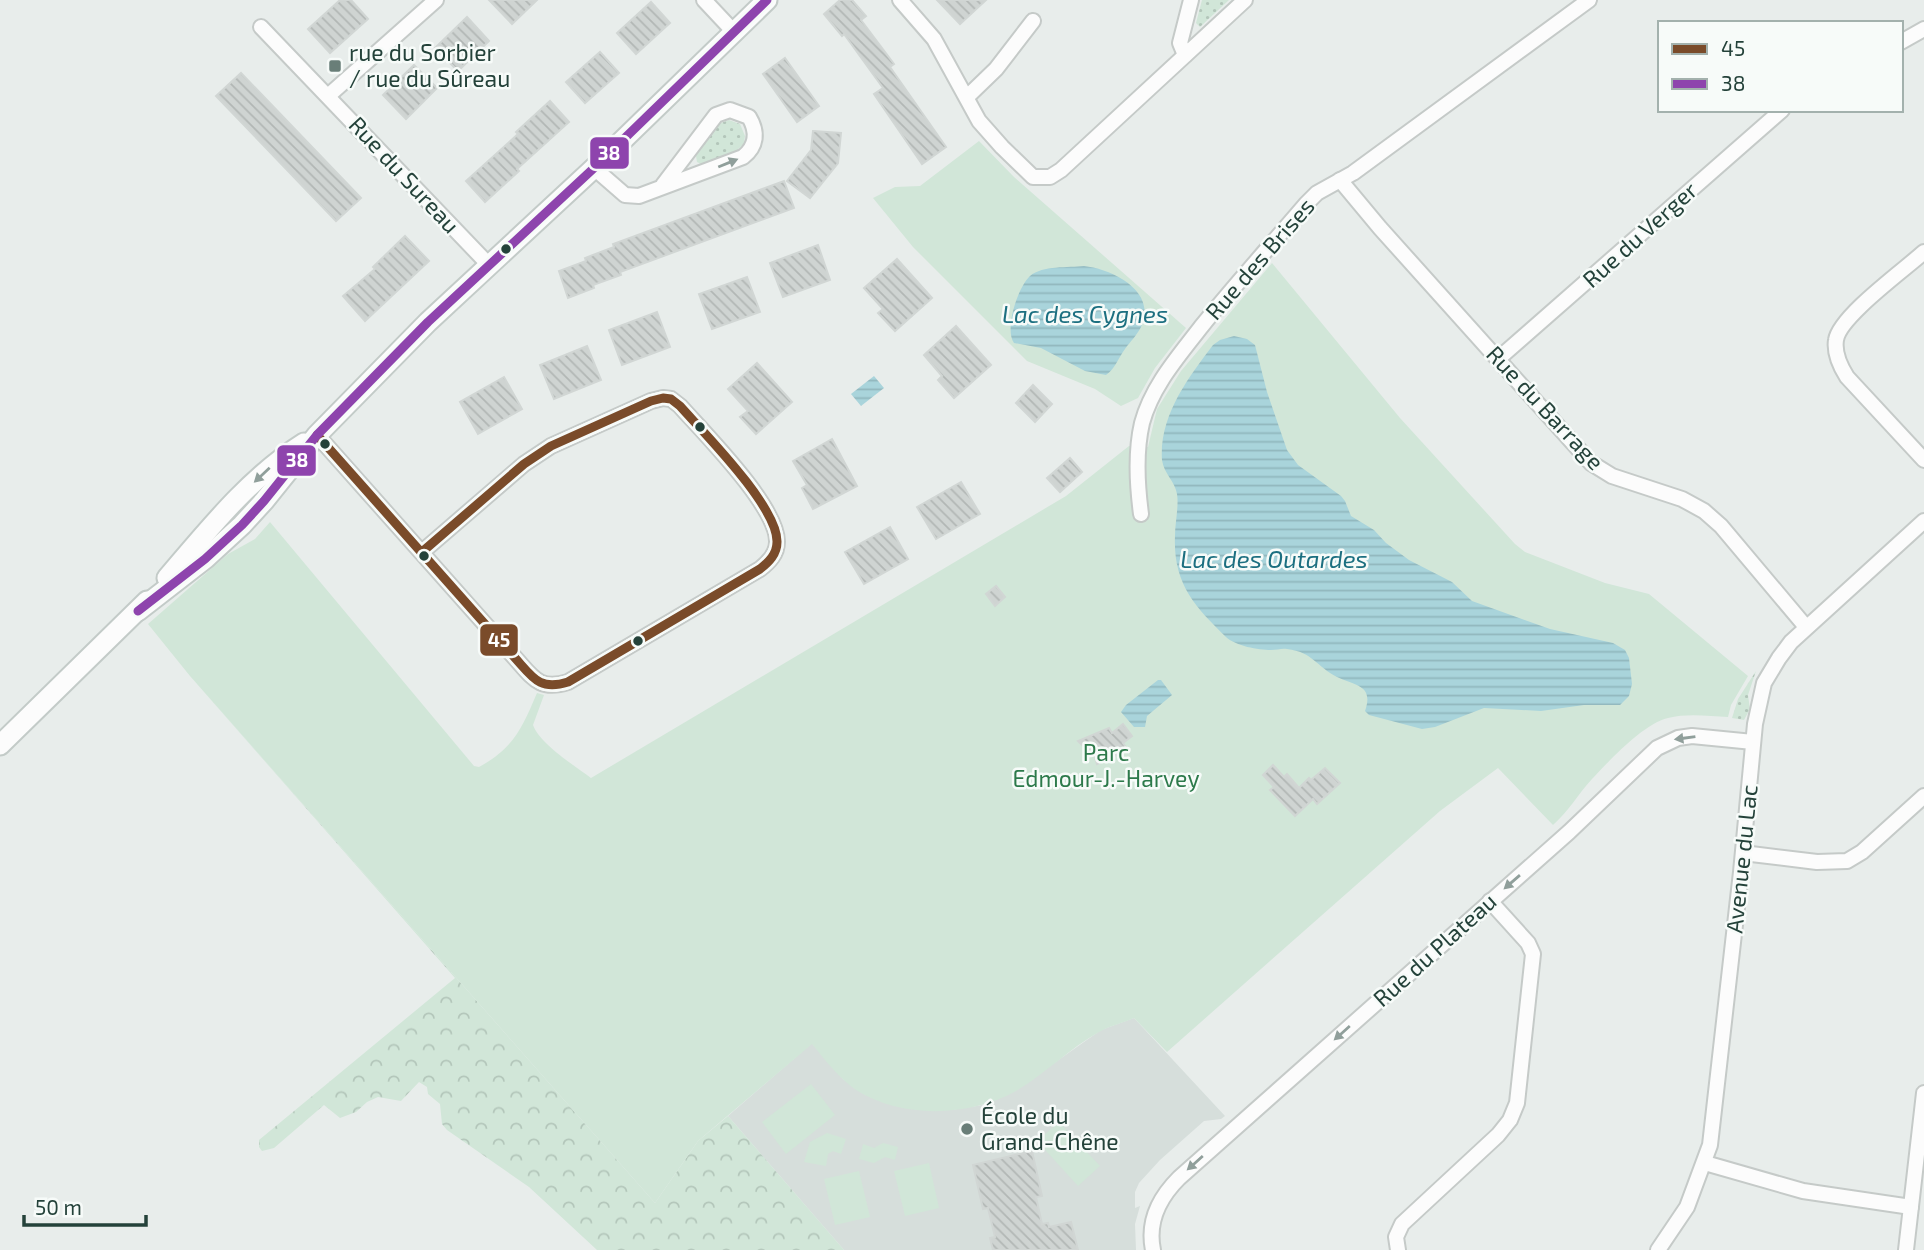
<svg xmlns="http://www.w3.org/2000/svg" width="1924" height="1250" viewBox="0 0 1924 1250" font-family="'Exo 2',sans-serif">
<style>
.built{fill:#d6dedb}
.grass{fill:url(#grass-dots)}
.forest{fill:url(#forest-crowns)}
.park{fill:#d1e6d8}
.water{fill:url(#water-rules)}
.building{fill:url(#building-back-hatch);stroke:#d1d6d4;stroke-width:2}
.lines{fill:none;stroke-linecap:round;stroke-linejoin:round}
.street-casing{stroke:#c5cac8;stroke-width:18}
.secondary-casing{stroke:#c3cbc8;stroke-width:23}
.street{stroke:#fcfcfc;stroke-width:14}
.secondary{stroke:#fcfcfc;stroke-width:19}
.bus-1-casing{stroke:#f7fbf9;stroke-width:14}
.bus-2-casing{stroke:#f7fbf9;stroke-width:14}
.bus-1{stroke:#7a4b2a;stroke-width:9}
.bus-2{stroke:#8e44ad;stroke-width:9}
.oneway{fill:#909f9b}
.poi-dot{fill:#697e78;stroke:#f7fbf9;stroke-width:2.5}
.bus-dot{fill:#24423a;stroke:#f7fbf9;stroke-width:2.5}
.labels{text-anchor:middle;stroke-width:5;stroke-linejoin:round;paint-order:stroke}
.poi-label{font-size:23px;fill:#24423a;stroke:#f7fbf9;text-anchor:start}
.street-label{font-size:23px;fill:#24423a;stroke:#f7fbf9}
.park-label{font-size:23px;fill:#2d7a4b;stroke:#f7fbf9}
.water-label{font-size:24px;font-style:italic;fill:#1c6f80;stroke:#f7fbf9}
.line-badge{stroke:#f7fbf9;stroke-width:2.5}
.badge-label{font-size:19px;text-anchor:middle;font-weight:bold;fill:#fff}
</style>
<defs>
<pattern id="grass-dots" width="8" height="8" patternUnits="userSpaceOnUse" patternTransform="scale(1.75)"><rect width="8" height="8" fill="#d1e6d8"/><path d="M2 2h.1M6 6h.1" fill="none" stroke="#b3c6ba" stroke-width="1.8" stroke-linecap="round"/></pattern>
<pattern id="forest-crowns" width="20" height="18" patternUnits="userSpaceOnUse" patternTransform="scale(1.75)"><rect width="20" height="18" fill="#d1e6d8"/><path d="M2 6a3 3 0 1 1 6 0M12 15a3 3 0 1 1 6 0" fill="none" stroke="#b3c6ba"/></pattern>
<pattern id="water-rules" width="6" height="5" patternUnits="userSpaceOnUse" patternTransform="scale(1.75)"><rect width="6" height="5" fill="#a9d4db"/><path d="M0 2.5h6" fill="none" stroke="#91b7bd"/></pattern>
<pattern id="building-back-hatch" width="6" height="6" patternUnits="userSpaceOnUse" patternTransform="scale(1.75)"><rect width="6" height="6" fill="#cfd4d2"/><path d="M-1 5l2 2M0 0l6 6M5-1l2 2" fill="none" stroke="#b2b7b5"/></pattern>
</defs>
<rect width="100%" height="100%" fill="#e8edeb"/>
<!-- built -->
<path class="built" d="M1134,1018l91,98 -4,3 -17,2 -44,39 -21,23 -4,9v16l5,-2 -5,18 1,26h-292l-116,-134 84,-73 31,36 27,18 48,13h33l32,-5 33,-15 85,-60z"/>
<!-- grass -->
<g class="grass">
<path d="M1202,0h27l-29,27 -4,-4z"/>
<path d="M729,120l11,4 5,12 -1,8 -8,7 -35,13 -4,-2 -1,-6 22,-32z"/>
<path d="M1756,671l-8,24 2,14 -6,11 -12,-2 6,-19z"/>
</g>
<!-- forest -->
<path class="forest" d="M190,676l465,527 43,-62 30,-25 116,134h-247l-68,-63 -82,-57 -5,-6 -2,-20 -12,-10 -1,-7 -8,-5 -18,19 -23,-4 -11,5 -11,10 -16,6 -16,-13 -50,43 -12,3 -3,-4v-7l196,-162z"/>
<!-- park -->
<g class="park">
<path d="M979,141l35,36 172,151 -31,40 -17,30 -17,8 -26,-17 -68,-28 -114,-114 -40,-49 22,-11 25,-1z"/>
<path d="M1272,263l128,155 115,126 10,8 80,31 44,11 99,82 -17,29 -3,12c-19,-1 -41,-4 -60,1 -25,6 -58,42 -76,61 -14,15 -23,32 -39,46l-55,-57 -58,43 -273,241 -33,-34c-11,5 -25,8 -35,14 -29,16 -54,42 -83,59 -47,26 -114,28 -160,-1 -17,-12 -31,-30 -44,-46l-114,97 -43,62 -465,-527 -42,-52 80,-70 27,-15 15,-17 204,244 5,1c35,-19 43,-39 58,-74l7,2 -11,30c7,19 42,41 58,53l475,-282 63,-50 19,1 9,-38 24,-38z"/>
<path d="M811,1084l24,31 -49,39 -24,-32z"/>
<path d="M1059,1122l41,44 -22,20 -41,-45z"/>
<path d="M827,1133l19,6 -5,15 -8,-3 -5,3 -2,12 -22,-4 6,-20z"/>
<path d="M883,1143l15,4 -3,13 -10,-3 -11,6 -15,-4 4,-15 11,4z"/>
<path d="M929,1163l10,45 -34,8 -11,-45z"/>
<path d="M859,1171l11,46 -35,8 -11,-46z"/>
</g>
<!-- water -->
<g class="water">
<path d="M1084,266c28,3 74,25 57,61 -4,8 -11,15 -16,22 -7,9 -9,19 -19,26l-21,-4 -44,-23 -27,-5c-10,-14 4,-56 16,-67 13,-11 38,-8 54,-10z"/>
<path d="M1234,336l13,3 8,6 12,47 20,58 11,15 43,31 4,5 6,15 23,14 12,13 23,17 43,22 20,19 78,28 63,14 12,7 4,8 3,26 -3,12 -9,9h-36l-43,6 -57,-3 -49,19 -13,2 -53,-14 -4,-4c9,-26 -9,-25 -28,-34 -20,-10 -24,-25 -50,-28 -5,-1 -10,1 -16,1 -13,0 -35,-4 -45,-13 -32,-31 -53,-54 -51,-101 0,-13 4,-30 2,-42 -2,-13 -13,-20 -15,-34 -3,-44 26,-82 51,-115l7,-5z"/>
<path d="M874,376l10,12 -23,18 -10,-12z"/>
<path d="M1158,680h3l11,15 -25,21 -2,11h-11l-13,-15 5,-7z"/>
</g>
<!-- building -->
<g class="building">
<path d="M340,0h11l17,19 -38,34 -22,-24z"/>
<path d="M489,0h48l-25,24z"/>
<path d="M840,0h12l14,16 -5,4 33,44 -4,3 56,80 -24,17 -48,-70 9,-6 -39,-54 -2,2 -18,-22z"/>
<path d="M937,0h49l-26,24z"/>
<path d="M651,2l19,21 -34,31 -19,-21z"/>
<path d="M467,17l22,24 -31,30 -23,-23z"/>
<path d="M600,52l19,21 -34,30 -19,-21z"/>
<path d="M785,58l34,48 -22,16 -34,-48z"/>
<path d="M414,65l23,23 -31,31 -23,-24z"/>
<path d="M241,73l120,125 -25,23 -120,-125z"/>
<path d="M550,101l19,21 -52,47 2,2 -34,31 -19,-21 52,-47 -2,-2z"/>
<path d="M813,131l28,2 -3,30 -28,35 -23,-17 24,-31z"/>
<path d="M784,181l10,27 -174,64 1,3 -28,10 1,3 -26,10 -9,-27 27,-10 -1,-3 29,-11 -1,-3z"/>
<path d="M405,236l24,25 -64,60 -22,-25 32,-27 -2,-2z"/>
<path d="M818,245l12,35 -47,17 -13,-34z"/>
<path d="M897,259l35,39 -37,33 -17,-18 5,-4 -19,-21z"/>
<path d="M747,277l13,35 -48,17 -13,-35z"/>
<path d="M657,312l13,35 -48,18 -13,-35z"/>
<path d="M956,326l35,39 -37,33 -16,-18 4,-4 -18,-21z"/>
<path d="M587,346l14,34 -47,19 -14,-34z"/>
<path d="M757,363l35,39 -36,32 -16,-17 8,-6 -20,-22z"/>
<path d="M504,377l18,32 -44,25 -18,-32z"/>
<path d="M1033,385l19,19 -17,18 -19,-19z"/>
<path d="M832,439l25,47 -44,23 -11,-21 5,-3 -14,-24z"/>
<path d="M1070,458l12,14 -22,20 -13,-14z"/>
<path d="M961,482l19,32 -44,25 -19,-32z"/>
<path d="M890,527l18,32 -44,25 -19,-32z"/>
<path d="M996,586l9,11 -10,9 -9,-12z"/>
<path d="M1123,724l9,12 -9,7 5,7 -31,14 -2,-7 -17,-16 31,-13 3,5z"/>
<path d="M1273,765l11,12 3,-3 12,14 10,-10 2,2 14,-12 15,15 -23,21 -4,-5 -18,17 -25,-26 4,-3 -11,-12z"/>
<path d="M1032,1151l10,45 -6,1 6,27 6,-1 1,4 22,-5 7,28h-85l-3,-12 5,-1 -7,-29 -5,1 -10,-44z"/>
</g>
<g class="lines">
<!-- street casing -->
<g class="street-casing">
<g id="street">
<path d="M704,0l30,32"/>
<path d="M900,0l34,39 45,82 23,26 31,30h17l11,-7 184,-170"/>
<path d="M261,27l227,237"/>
<path d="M1901,42l23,-13"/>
<path d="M1185,55l-5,-12 11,-43"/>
<path d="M328,96l108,-96"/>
<path d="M967,97l29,-28 37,-48"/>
<path d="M594,168l31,27 14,1 104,-39c14,-11 15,-25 6,-40l-19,-7 -14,5 -53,70"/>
<path d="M1340,180l40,48 211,235 21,13 70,23 22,12 17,15 85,101"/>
<path d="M1924,252c-20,18 -85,65 -88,88 -2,13 4,26 11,37l77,83"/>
<path d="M1498,359l284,-249"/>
<path d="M317,435l199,224c17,19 24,32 52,23l192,-113c9,-7 17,-15 17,-27 1,-35 -74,-110 -97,-136l-9,-7 -8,-1 -12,3 -100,45 -27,18 -102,88"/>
<path d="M1141,514c-4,-30 -6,-61 1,-91 10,-37 36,-66 59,-96 34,-42 70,-82 105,-123l11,-11 36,-20 236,-173"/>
<path d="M1743,853l74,9 30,-1 15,-9 62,-56"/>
<path d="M1705,1163l98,28 108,16"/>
<path d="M1153,1250c-6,-29 6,-52 26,-72l390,-346 88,-84 21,-10 14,-2 61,6"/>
<path d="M1398,1250l-2,-13 6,-13 96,-89 12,-15 7,-17 16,-149 -5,-11 -38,-42"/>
<path d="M1658,1250l29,-43 23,-62 31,-273 14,-148 9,-41 15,-25 12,-16 133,-121"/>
<path d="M1906,1250l18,-157"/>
</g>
</g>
<!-- secondary casing -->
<g class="secondary-casing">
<g id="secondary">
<path d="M167,578c41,-48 83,-101 137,-135"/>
<path d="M138,611l67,-52 37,-34 22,-24 53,-66 111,-113 166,-154 173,-168"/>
<path d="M0,745l147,-144"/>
</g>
</g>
<!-- street -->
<use href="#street" class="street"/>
<!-- secondary -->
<use href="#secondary" class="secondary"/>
<!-- bus-1 casing -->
<g class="bus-1-casing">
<path id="bus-1" d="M317,435l199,224c17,19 24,32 52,23l192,-113c9,-7 17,-15 17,-27 1,-35 -74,-110 -97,-136l-9,-7 -8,-1 -12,3 -100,45 -27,18 -102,88"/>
</g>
<!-- bus-2 casing -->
<g class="bus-2-casing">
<path id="bus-2" d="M138,611l67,-52 37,-34 22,-24 53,-66 111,-113 166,-154 173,-168"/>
</g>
<!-- bus-1 -->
<use href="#bus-1" class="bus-1"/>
<!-- bus-2 -->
<use href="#bus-2" class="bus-2"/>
</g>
<!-- one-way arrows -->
<defs><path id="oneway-solid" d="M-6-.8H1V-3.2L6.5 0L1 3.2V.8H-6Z" transform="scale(1.75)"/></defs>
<g class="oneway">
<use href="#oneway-solid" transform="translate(728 163) rotate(-22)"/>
<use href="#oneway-solid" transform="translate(262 475) rotate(137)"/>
<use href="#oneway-solid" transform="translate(1685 738) rotate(172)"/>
<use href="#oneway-solid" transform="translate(1512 882) rotate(139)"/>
<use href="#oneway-solid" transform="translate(1342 1033) rotate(138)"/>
<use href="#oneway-solid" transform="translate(1195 1163) rotate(138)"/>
</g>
<!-- markers -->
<g class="poi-dot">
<rect x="328" y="59" width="14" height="14" rx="3.5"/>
<circle cx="967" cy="1129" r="7"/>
</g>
<g class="bus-dot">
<circle cx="506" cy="249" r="6"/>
<circle cx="700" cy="427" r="6"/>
<circle cx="325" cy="444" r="6"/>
<circle cx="424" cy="556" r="6"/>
<circle cx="638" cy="641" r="6"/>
</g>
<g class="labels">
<!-- poi labels -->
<g class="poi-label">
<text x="349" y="61">rue du Sorbier<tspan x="349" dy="26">/ rue du Sûreau</tspan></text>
<text x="981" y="1124">École du<tspan x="981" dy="26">Grand-Chêne</tspan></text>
</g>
<!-- street labels -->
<g class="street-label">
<text transform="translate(404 175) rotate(47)" y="8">Rue du Sureau</text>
<text transform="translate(1640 235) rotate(-42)" y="8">Rue du Verger</text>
<text transform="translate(1260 259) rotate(-49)" y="8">Rue des Brises</text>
<text transform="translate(1545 408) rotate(47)" y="8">Rue du Barrage</text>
<text transform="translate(1742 859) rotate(-84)" y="8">Avenue du Lac</text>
<text transform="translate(1435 950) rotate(-42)" y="8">Rue du Plateau</text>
</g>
<!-- park labels -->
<g class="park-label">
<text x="1106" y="761">Parc<tspan x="1106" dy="26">Edmour-J.-Harvey</tspan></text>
</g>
<!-- water labels -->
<g class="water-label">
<text x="1085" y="323">Lac des Cygnes</text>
<text x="1274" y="568">Lac des Outardes</text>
</g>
</g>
<g class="line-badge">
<rect x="589" y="136" width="41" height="34" rx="7" fill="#8e44ad"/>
<rect x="276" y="444" width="41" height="33" rx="7" fill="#8e44ad"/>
<rect x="479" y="623" width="40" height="34" rx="7" fill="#7a4b2a"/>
</g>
<g class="badge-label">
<text x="609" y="160">38</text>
<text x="297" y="467">38</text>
<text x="499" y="647">45</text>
</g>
<!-- legend -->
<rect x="1658" y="21" width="245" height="91" fill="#f7fbf9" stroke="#a3b1ad" stroke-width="2"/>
<rect x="1672" y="44" width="35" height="10" fill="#7a4b2a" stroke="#a3b1ad" stroke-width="2"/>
<text x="1721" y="56" font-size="21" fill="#24423a">45</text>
<rect x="1672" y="79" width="35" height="10" fill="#8e44ad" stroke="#a3b1ad" stroke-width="2"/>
<text x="1721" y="91" font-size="21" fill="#24423a">38</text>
<!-- scale -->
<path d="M24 1215v10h122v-10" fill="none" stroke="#24423a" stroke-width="3.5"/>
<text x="35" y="1215" font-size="21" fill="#24423a" stroke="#f7fbf9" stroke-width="5" paint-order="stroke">50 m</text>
</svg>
